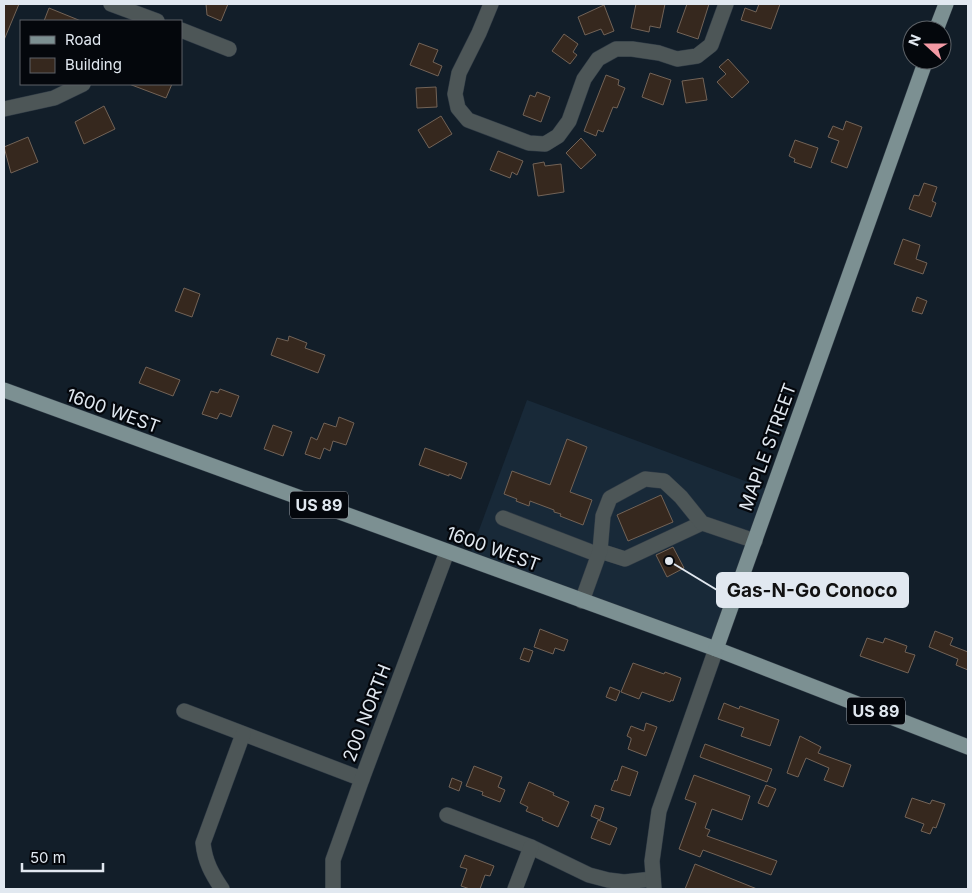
<svg xmlns="http://www.w3.org/2000/svg" width="972" height="893" viewBox="0 0 972 893" font-family="Inter,sans-serif">
<style>
.built{fill:#182938}
.building{fill:#36281e;stroke:#726357}
.lines{fill:none;stroke-linecap:round;stroke-linejoin:round}
.minor-casing{stroke:#2f3a45;stroke-width:16}
.major-casing{stroke:#2f3a45;stroke-width:16}
.minor{stroke:#4d5657;stroke-width:15}
.major{stroke:#7c9092;stroke-width:15}
.labels{text-anchor:middle;stroke-width:4.5;stroke-linejoin:round;paint-order:stroke}
.shield{fill:#04070c;stroke:#9fa4ac;stroke-width:1}
.shield-label{font-size:16px;font-weight:bold;fill:#e1e8f0}
.street-label{font-size:18px;fill:#e1e8f0;stroke:#04070c}
.leader{fill:none;stroke:#e1e8f0;stroke-width:2}
.callout-dot{fill:#e1e8f0;stroke:#04070c;stroke-width:2}
.callout{fill:#e1e8f0;stroke:#e1e8f0;stroke-width:2}
.callout-label{font-size:19px;text-anchor:middle;font-weight:bold;fill:#111}
</style>
<rect width="100%" height="100%" fill="#121e29"/>
<!-- built -->
<path class="built" d="M527,400l245,91 -56,158 -248,-89z"/>
<!-- building -->
<g class="building">
<path d="M4,4h15l-15,36z"/>
<path d="M206,4h22l-7,17 -14,-6z"/>
<path d="M636,4h29l-5,24 -10,-2 -1,6 -18,-4z"/>
<path d="M687,4h22l-11,35 -21,-7z"/>
<path d="M759,4h21l-9,25 -30,-9 4,-12 11,4z"/>
<path d="M604,5l10,26 -10,4 -3,-6 -16,6 -7,-18z"/>
<path d="M49,8l32,13h-37z"/>
<path d="M564,34l14,10 -5,8 4,3 -7,9 -18,-13z"/>
<path d="M419,43l19,7 -5,12 9,4 -4,10 -28,-11z"/>
<path d="M728,59l21,23 -17,16 -15,-16 9,-8 -7,-7z"/>
<path d="M650,73l21,7 -8,25 -21,-8z"/>
<path d="M606,75l13,5 -1,5 7,3 -8,20 -4,-1 -10,25 -5,-2 -2,6 -12,-5z"/>
<path d="M703,78l4,22 -21,3 -4,-22z"/>
<path d="M129,84h43l-6,14z"/>
<path d="M436,87l1,20 -20,1 -1,-20z"/>
<path d="M537,92l13,5 -9,25 -18,-7 7,-20 5,2z"/>
<path d="M104,106l11,23 -31,15 -9,-22z"/>
<path d="M441,116l11,18 -23,14 -11,-18z"/>
<path d="M846,121l16,6 -15,41 -16,-6 8,-21 -11,-4 5,-11 10,4z"/>
<path d="M28,137l10,25 -27,11 -7,-26z"/>
<path d="M581,138l15,17 -15,14 -15,-16z"/>
<path d="M795,140l23,8 -7,20 -17,-6 1,-3 -6,-3z"/>
<path d="M498,151l25,10 -6,14 -5,-3 -2,6 -20,-8z"/>
<path d="M544,162l1,4 16,-2 3,28 -26,4 -5,-32z"/>
<path d="M924,183l13,4 -5,14 4,2 -5,14 -22,-8 5,-14 5,1z"/>
<path d="M903,239l17,6 -4,14 11,4 -4,11 -29,-10z"/>
<path d="M184,288l16,6 -8,23 -17,-6z"/>
<path d="M917,297l10,4 -5,13 -10,-3z"/>
<path d="M289,336l18,7 -2,5 20,7 -7,18 -47,-18 6,-17 11,3z"/>
<path d="M146,367l34,13 -7,16 -34,-13z"/>
<path d="M220,389l19,7 -8,21 -11,-4 -3,6 -15,-5 9,-23 7,2z"/>
<path d="M339,417l15,6 -8,22 -13,-4 -3,10 -6,-3 -4,11 -15,-5 6,-17 6,3 7,-17 12,4z"/>
<path d="M273,425l19,7 -9,24 -19,-7z"/>
<path d="M567,439l20,8 -17,45 22,8 -9,25 -23,-9 1,-2 -7,-2v-2l-24,-9 -1,5 -13,-5 1,-2 -13,-5 8,-23 38,14z"/>
<path d="M425,448l42,15 -6,16 -12,-5v2l-30,-11z"/>
<path d="M661,495l12,27 -45,19 -11,-26z"/>
<path d="M673,547l11,21 -17,9 -11,-22z"/>
<path d="M540,629l28,11 -4,11 -9,-3 -2,6 -19,-7z"/>
<path d="M935,631l18,7 -3,7 18,7v18l-12,-5 2,-6 -29,-12z"/>
<path d="M867,638l16,5 2,-5 22,8 -2,6 10,3 -7,18 -48,-17z"/>
<path d="M524,648l9,3 -4,11 -9,-3z"/>
<path d="M633,663l31,11 1,-2 16,6 -8,23 -2,-1 -1,2 -28,-10 -3,7 -18,-7z"/>
<path d="M610,687l10,4 -4,10 -10,-4z"/>
<path d="M724,703l15,6 1,-3 11,4 28,10 -9,26 -29,-10 3,-8 -26,-9z"/>
<path d="M646,723l11,4 -11,29 -18,-7 3,-9v-2l-4,-2 4,-10 13,5z"/>
<path d="M800,736l21,11 -3,6 33,12 -8,22 -19,-7 5,-12 -23,-10 -8,19 -11,-4z"/>
<path d="M705,744l67,25 -5,13 -67,-25z"/>
<path d="M474,766l28,11 -4,10 7,3 -5,12 -18,-7 1,-3 -17,-6z"/>
<path d="M622,766l16,6 -8,24 -19,-6 4,-10 2,1z"/>
<path d="M694,775l56,21 -8,24 -30,-11 -7,19 5,2 -3,6 70,25 -6,14 -68,-25 -3,7 -21,-8 17,-46 -11,-4z"/>
<path d="M452,778l10,4 -3,9 -10,-4z"/>
<path d="M529,782l25,11 -1,2 16,7 -11,25 -16,-7 1,-2 -17,-7 2,-4 -8,-4z"/>
<path d="M766,785l10,4 -8,18 -10,-4z"/>
<path d="M912,798l18,6 2,-4 13,4 -9,24 -3,-1 -3,7 -9,-3 3,-7 -19,-7z"/>
<path d="M595,805l9,3 -4,12 -9,-4z"/>
<path d="M598,820l19,8 -7,17 -19,-7z"/>
<path d="M465,855l29,11 -4,10 -5,-1 -5,14h-10l-9,-3 6,-17 -7,-2z"/>
<path d="M695,864l62,25h-72z"/>
</g>
<g class="lines">
<!-- minor casing -->
<g class="minor-casing">
<g id="minor">
<path d="M111,4l46,17"/>
<path d="M491,4l-12,29 -20,40 -4,21 3,14 10,12 61,23 16,1 13,-8 11,-15 15,-42 14,-20 18,-10h16l27,4 18,6 20,-3 14,-11 15,-41"/>
<path d="M181,30l48,19"/>
<path d="M4,109l50,-11 29,-14"/>
<path d="M503,518l96,37"/>
<path d="M600,551l25,8 77,-36"/>
<path d="M582,601l18,-50 3,-35 7,-18 35,-19 19,2 17,16 21,26 53,18"/>
<path d="M184,711l178,68"/>
<path d="M447,815l84,32 58,28 19,5 16,2 29,-3"/>
<path d="M222,889c-10,-15 -17,-27 -19,-46l40,-109"/>
<path d="M333,889v-29l29,-81 85,-227"/>
<path d="M515,889l16,-42"/>
<path d="M654,889l-2,-28 7,-50 57,-162"/>
</g>
</g>
<!-- major casing -->
<g class="major-casing">
<g id="major">
<path d="M936,30l10,-26"/>
<path d="M4,390l712,259 252,98"/>
<path d="M716,649l210,-589"/>
</g>
</g>
<!-- minor -->
<use href="#minor" class="minor"/>
<!-- major -->
<use href="#major" class="major"/>
</g>
<g class="labels">
<!-- shield labels -->
<g class="shield">
<rect x="290" y="491.5" width="58" height="27" rx="4"/>
<rect x="847" y="697.5" width="58" height="27" rx="4"/>
</g>
<g class="shield-label">
<text x="319" y="511">US 89</text>
<text x="876" y="717">US 89</text>
</g>
<!-- street labels -->
<g class="street-label">
<text transform="translate(113 411) rotate(20)" y="6">1600 WEST</text>
<text transform="translate(768 447) rotate(-70)" y="6">MAPLE STREET</text>
<text transform="translate(493 549) rotate(20)" y="6">1600 WEST</text>
<text transform="translate(367 713) rotate(-69)" y="6">200 NORTH</text>
</g>
</g>
<!-- callouts -->
<path class="leader" d="M669 561L717 590"/>
<circle class="callout-dot" cx="669" cy="561" r="5"/>
<rect class="callout" x="717" y="573" width="191" height="34" rx="5"/>
<g class="callout-label">
<text x="812" y="597">Gas-N-Go Conoco</text>
</g>
<!-- border -->
<rect width="972" height="893" fill="none" stroke="#e1e8f0" stroke-width="10"/>
<!-- legend -->
<rect x="20" y="20" width="162" height="65" fill="#04070c" stroke="#5c6167"/>
<rect x="30" y="36" width="25" height="8" fill="#7c9092" stroke="#5c6167"/>
<text x="65" y="45" font-size="15" fill="#e1e8f0">Road</text>
<rect x="30" y="58" width="25" height="15" fill="#36281e" stroke="#5c6167"/>
<text x="65" y="70" font-size="15" fill="#e1e8f0">Building</text>
<!-- north arrow -->
<g transform="translate(927 45) rotate(291)"><circle r="24" fill="#04070c" stroke="#5c6167"/>
<path d="M0-4L9 19L0 12L-9 19Z" fill="#f49aa5"/>
<text y="-8" font-size="14" font-weight="bold" text-anchor="middle" fill="#e1e8f0">N</text>
</g>
<!-- scale -->
<path d="M22 863v8h81v-8" fill="none" stroke="#e1e8f0" stroke-width="2.5"/>
<text x="30" y="863" font-size="15" fill="#e1e8f0" stroke="#04070c" stroke-width="4" paint-order="stroke">50 m</text>
</svg>
